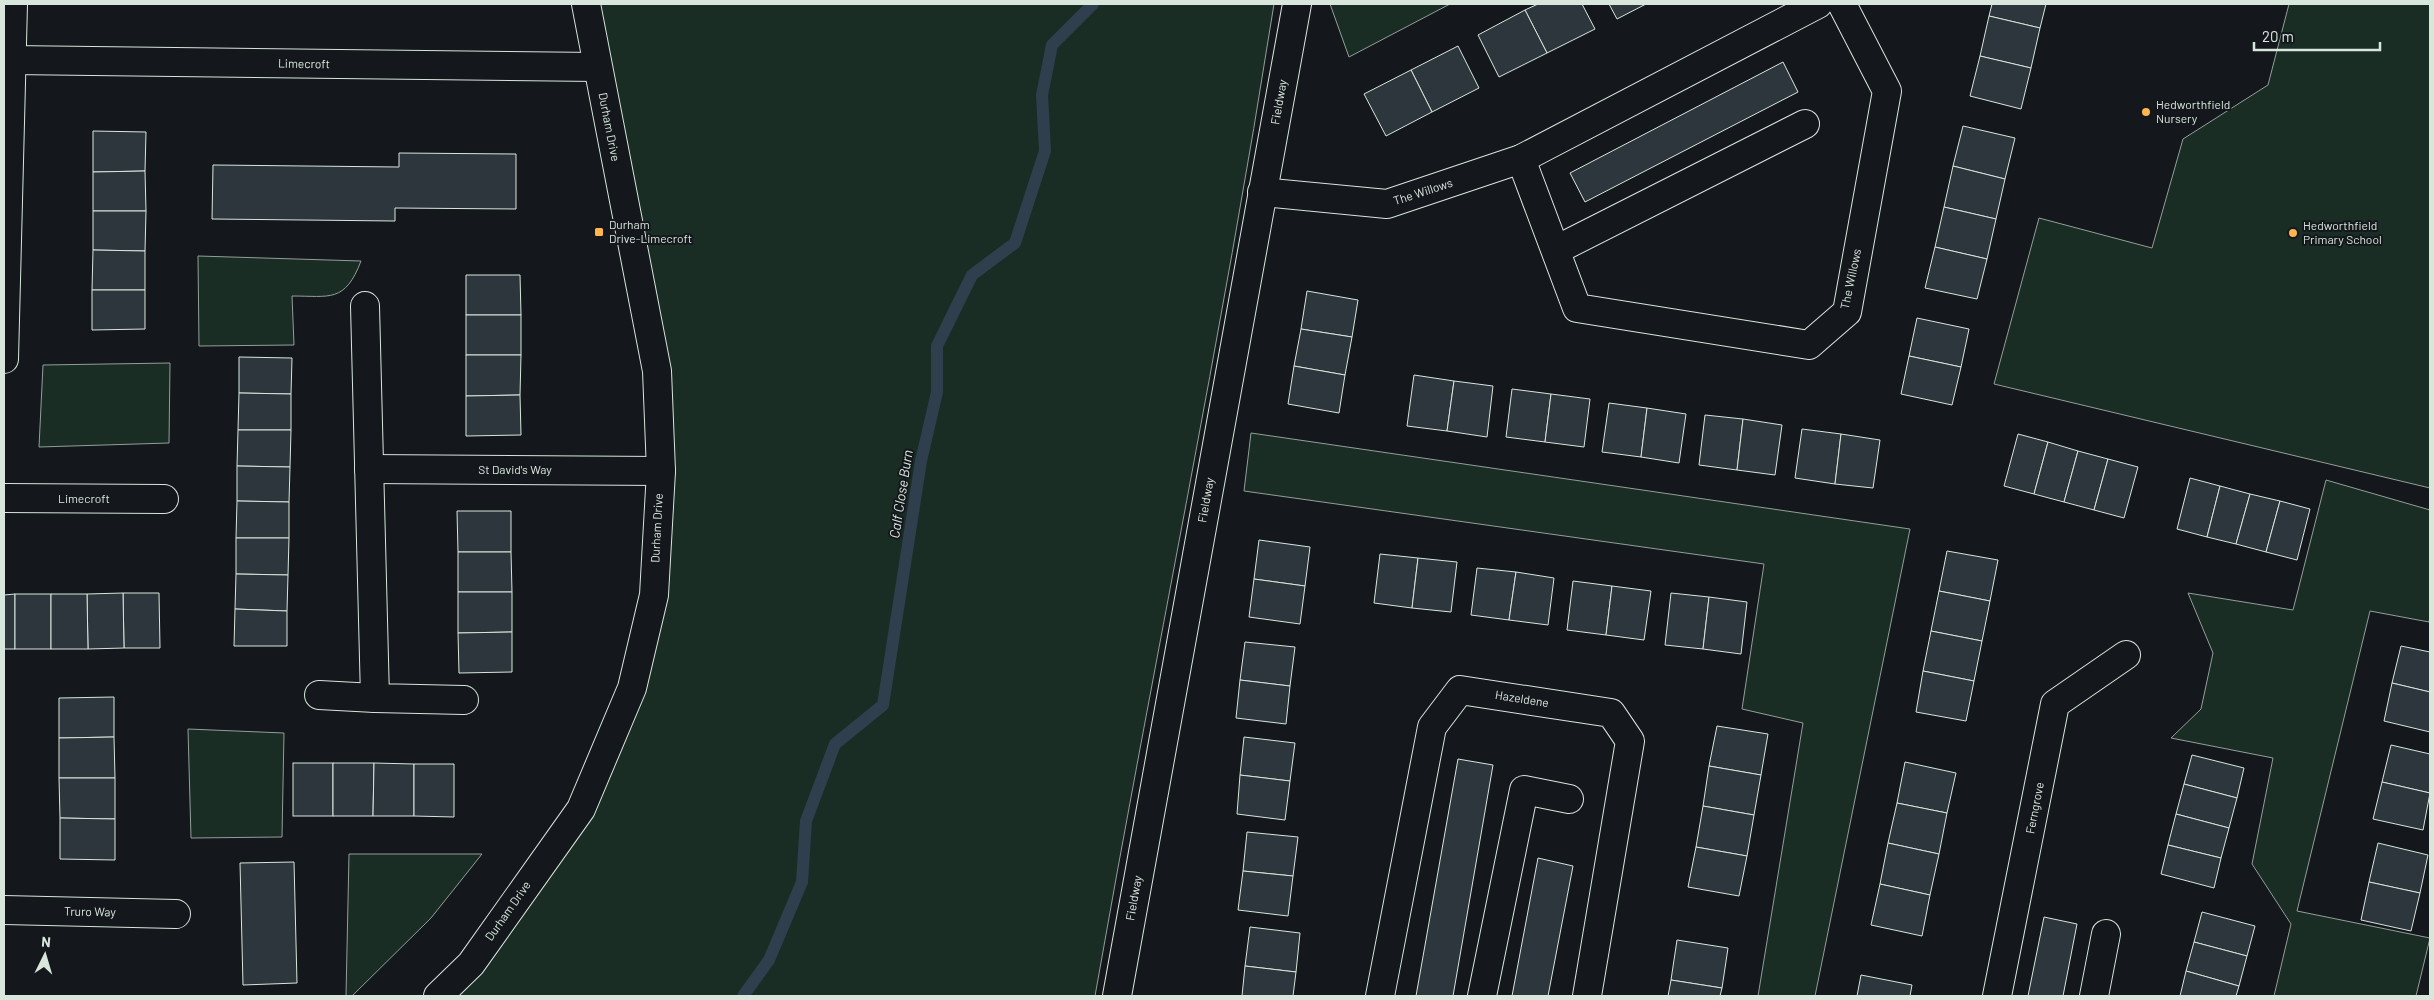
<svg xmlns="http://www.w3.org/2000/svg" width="2434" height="1000" viewBox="0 0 2434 1000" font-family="Barlow,sans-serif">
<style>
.green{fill:#1a2d24;stroke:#939e99}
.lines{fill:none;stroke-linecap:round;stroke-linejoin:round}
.stream{stroke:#2f3f4d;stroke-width:12}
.building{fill:#2c363c;stroke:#d8e6dc}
.street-casing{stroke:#d8e6dc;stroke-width:30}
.street{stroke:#14181c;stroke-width:28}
.poi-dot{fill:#ffb74d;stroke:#14181c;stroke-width:2}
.labels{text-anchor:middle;stroke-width:4;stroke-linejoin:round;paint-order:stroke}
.street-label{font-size:12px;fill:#d8e6dc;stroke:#14181c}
.poi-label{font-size:12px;fill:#d8e6dc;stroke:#14181c;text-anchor:start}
.water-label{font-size:14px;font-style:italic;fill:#d8e6dc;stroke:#14181c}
</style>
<rect width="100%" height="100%" fill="#14181c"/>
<!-- green -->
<g class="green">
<path d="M586,4h688c-52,332 -121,661 -179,992h-657l143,-187 51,-121 29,-217z"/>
<path d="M1330,4h120l-101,53z"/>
<path d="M2289,4h141v484l-436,-104 45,-166 113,30 31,-109 85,-54z"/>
<path d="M198,256l163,5c-16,42 -31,35 -69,35l2,49 -95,1z"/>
<path d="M170,363l-1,80 -130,4 4,-82z"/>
<path d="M1251,433l659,96 -95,467h-57l45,-273 -61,-14 22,-145 -520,-73z"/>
<path d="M2326,480l104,30v107l-1,5 -59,-11 -73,300 133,27 -14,58h-142l17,-72 -39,-60 21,-106 -102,-20 30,-29 12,-56 -25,-60 105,17z"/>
<path d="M188,729l96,4 -2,104 -91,1z"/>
<path d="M349,854h133l-51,64 -79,78h-6z"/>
</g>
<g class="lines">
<!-- stream -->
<path class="stream" d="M743,996l26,-36 33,-78 4,-61 29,-77 48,-39 38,-244 16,-69v-46l35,-71 43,-32 30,-92 -3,-56 10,-50 41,-41"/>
</g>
<!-- building -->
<g class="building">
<path d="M1538,4h44l13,25 -48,24 -22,-43z"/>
<path d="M1609,4h37l-29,15z"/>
<path d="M1992,4h54l-6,24 -51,-12z"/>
<path d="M1525,10l22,43 -48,24 -21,-42z"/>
<path d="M1989,16l51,12 -9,40 -51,-12z"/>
<path d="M1458,46l21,42 -47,24 -21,-42z"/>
<path d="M1980,56l51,12 -10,41 -51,-13z"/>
<path d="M1783,62l15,30 -213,110 -15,-29z"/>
<path d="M1411,70l21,42 -46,24 -22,-42z"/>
<path d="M1963,126l52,12 -10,41 -52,-13z"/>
<path d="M93,131l53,1 -1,39 -52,1z"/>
<path d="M399,153l117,1v55l-121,-1v13l-183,-2 1,-54 186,2z"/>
<path d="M1953,166l52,13 -9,40 -52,-12z"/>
<path d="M145,171l1,40h-53v-39z"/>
<path d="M1944,207l52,12 -9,40 -52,-12z"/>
<path d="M93,211h53l-1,40 -52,-1z"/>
<path d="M1935,247l52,12 -10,40 -52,-11z"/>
<path d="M93,250l52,1v39h-53z"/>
<path d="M466,275h54l1,40h-55z"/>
<path d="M92,290h53v39l-53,1z"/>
<path d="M1307,291l51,9 -6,37 -51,-8z"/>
<rect x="466" y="315" width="55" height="40"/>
<path d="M1917,318l52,11 -8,38 -52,-11z"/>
<path d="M1301,329l51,8 -7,38 -51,-9z"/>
<path d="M466,355h55l-1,40 -54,1z"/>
<path d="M1909,356l52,11 -9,38 -51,-11z"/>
<path d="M239,357l53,1 -1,36 -52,-1z"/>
<path d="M1294,366l51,9 -6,38 -51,-9z"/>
<path d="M1414,375l40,6 -7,50 -40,-5z"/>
<path d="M1454,381l39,5 -6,51 -40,-6z"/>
<path d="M1512,389l39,5 -6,48 -39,-5z"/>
<path d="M239,393l52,1v36h-53z"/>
<path d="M1551,394l39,5 -6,48 -39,-5z"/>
<path d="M520,395l1,40 -55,1v-40z"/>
<path d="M1609,403l38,5 -6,49 -39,-5z"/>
<path d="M1647,408l39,6 -7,49 -38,-6z"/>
<path d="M1705,415l38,4 -6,51 -38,-5z"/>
<path d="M1743,419l39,6 -7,50 -38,-5z"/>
<path d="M1802,429l39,5 -6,50 -40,-6z"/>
<path d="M238,430h53l-1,37 -53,-1z"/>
<path d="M1841,434l39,6 -7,48 -38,-4z"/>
<path d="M2018,434l30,8 -14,52 -30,-8z"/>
<path d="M2048,442l30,9 -14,51 -30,-8z"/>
<path d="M2078,451l30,8 -14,51 -30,-8z"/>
<path d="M2108,459l30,8 -14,51 -30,-8z"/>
<path d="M237,466l53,1 -1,35 -52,-1z"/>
<path d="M2190,478l30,8 -13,51 -30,-8z"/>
<path d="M2220,486l30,8 -14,50 -29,-7z"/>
<path d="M2250,494l30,7 -14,51 -30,-8z"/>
<path d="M237,501l52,1v36h-53z"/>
<path d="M2280,501l30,8 -13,51 -31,-8z"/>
<path d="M457,511h54v41h-53z"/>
<path d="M236,538h53l-1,37 -52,-1z"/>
<path d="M1259,540l51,7 -5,39 -51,-7z"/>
<path d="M1947,551l51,9 -8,41 -51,-10z"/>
<path d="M458,552h53l1,40h-54z"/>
<path d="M1380,554l38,4 -6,50 -38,-5z"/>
<path d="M1418,558l39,4 -6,50 -39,-4z"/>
<path d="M1477,568l39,4 -7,48 -38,-5z"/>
<path d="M1516,572l38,6 -6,47 -39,-5z"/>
<path d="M236,574l52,1 -1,36 -52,-2z"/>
<path d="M1254,579l51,7 -5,38 -51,-7z"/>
<path d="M1573,581l39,5 -6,49 -39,-5z"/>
<path d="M1612,586l39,5 -7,49 -38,-5z"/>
<path d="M1939,591l51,10 -8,40 -51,-10z"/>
<path d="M458,592h54v40l-54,1z"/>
<path d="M123,593h36l1,55h-36z"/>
<path d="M123,593l1,55 -36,1 -1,-55z"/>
<path d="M1671,593l38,4 -6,52 -38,-4z"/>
<path d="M15,594v55h-11v-54z"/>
<rect x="15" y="594" width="36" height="55"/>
<path d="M51,594h36l1,55h-37z"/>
<path d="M1709,597l38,5 -6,52 -38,-5z"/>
<path d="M235,609l52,2v35h-53z"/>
<path d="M1931,631l51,10 -8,40 -51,-10z"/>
<path d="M512,632v40l-53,1 -1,-40z"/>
<path d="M1245,642l50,5 -5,39 -50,-6z"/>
<path d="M2401,646l29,6v40l-38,-9z"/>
<path d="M1923,671l51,10 -8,40 -50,-9z"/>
<path d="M1240,680l50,6 -4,38 -50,-6z"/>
<path d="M2392,683l38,9v40l-46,-11z"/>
<path d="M114,697v40l-55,1v-40z"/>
<path d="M1717,726l51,8 -7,41 -52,-9z"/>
<path d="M114,737l1,41h-56v-40z"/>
<path d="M1244,737l51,6 -5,38 -50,-6z"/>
<path d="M2391,745l39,9v39l-48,-11z"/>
<path d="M2192,755l52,13 -7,30 -53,-14z"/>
<path d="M1458,759l35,6 -40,231h-37z"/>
<path d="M1905,762l51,11 -9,40 -50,-10z"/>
<rect x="293" y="763" width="40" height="53"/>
<path d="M333,763h41l-1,53h-40z"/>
<path d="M374,763l40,1v52h-41z"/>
<path d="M414,764h40v53l-40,-1z"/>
<path d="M1709,766l52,9 -7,40 -51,-9z"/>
<path d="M1240,775l50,6 -5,39 -48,-6z"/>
<path d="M59,778h56v41l-55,-1z"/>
<path d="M2382,782l48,11 -7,37 -50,-11z"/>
<path d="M2184,784l53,14 -8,30 -53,-14z"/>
<path d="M1897,803l50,10 -8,41 -51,-11z"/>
<path d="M1703,806l51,9 -7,41 -51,-9z"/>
<path d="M2176,814l53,14 -8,30 -53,-13z"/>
<path d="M60,818l55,1v41l-55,-1z"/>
<path d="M1247,832l51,5 -5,39 -50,-5z"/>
<path d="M1888,843l51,11 -9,41 -50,-11z"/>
<path d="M2378,843l50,12 -8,38 -51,-11z"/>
<path d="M2168,845l53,13 -7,30 -53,-14z"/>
<path d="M1696,847l51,9 -8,40 -51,-9z"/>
<path d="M1538,858l35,8 -25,130h-36z"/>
<path d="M294,862l3,121 -54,2 -3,-122z"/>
<path d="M1243,871l50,5 -5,40 -50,-6z"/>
<path d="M2369,882l51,11 -9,38 -50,-11z"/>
<path d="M1880,884l50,11 -8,41 -51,-11z"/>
<path d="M2202,912l53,14 -8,30 -53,-14z"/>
<path d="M2044,917l33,7 -14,72h-35z"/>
<path d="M1250,927l50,6 -4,39 -51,-6z"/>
<path d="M1677,940l51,8 -6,40 -51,-8z"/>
<path d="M2194,942l53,14 -8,30 -53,-15z"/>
<path d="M1245,966l51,6 -3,24h-51z"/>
<path d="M2186,971l53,15 -3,10h-56z"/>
<path d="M1861,975l51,10 -2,11h-53z"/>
<path d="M1671,980l51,8 -2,8h-52z"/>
</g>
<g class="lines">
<!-- street casing -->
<g class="street-casing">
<g id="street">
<path d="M11,60l586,7"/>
<path d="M1521,159l56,149 232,37 38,-33 40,-221 -45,-87"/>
<path d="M1262,192l125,12 134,-45 297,-155"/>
<path d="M1556,250l249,-126"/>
<path d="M365,306l10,392 89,2"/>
<path d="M4,359l9,-355"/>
<path d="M369,469l292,2"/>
<path d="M4,498l160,1"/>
<path d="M319,695l56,3"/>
<path d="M4,910l172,4"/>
<path d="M438,996l33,-32 110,-155 51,-121 22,-93 7,-124 -4,-100 -71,-367"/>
<path d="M1117,996l180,-992"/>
<path d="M1380,996l52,-269 28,-37 151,23 19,28 -43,255"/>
<path d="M1482,996l42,-206 45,9"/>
<path d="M1997,996l58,-292 71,-49"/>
<path d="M2094,996l12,-62"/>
</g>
</g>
<!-- street -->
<use href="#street" class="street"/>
</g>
<!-- markers -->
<g class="poi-dot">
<circle cx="2146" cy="112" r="5"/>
<rect x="594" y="227" width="10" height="10" rx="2.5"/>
<circle cx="2293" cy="233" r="5"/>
</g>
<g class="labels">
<!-- street labels -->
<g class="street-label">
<text transform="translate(304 64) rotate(1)" y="4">Limecroft</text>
<text transform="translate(1279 102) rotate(-80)" y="4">Fieldway</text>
<text transform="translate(609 127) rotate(79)" y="4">Durham Drive</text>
<text transform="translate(1423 192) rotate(-18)" y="4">The Willows</text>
<text transform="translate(1851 279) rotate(-78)" y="4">The Willows</text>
<text x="515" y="474">St David's Way</text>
<text x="84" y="503">Limecroft</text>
<text transform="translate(1206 500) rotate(-80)" y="4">Fieldway</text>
<text transform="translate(657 528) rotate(-87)" y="4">Durham Drive</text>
<text transform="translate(1522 699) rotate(9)" y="4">Hazeldene</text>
<text transform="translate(2035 808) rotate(-79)" y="4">Ferngrove</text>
<text transform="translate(1134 898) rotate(-80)" y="4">Fieldway</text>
<text transform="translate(508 911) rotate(-55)" y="4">Durham Drive</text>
<text transform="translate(90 912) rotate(1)" y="4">Truro Way</text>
</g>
<!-- poi labels -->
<g class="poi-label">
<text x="2156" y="109">Hedworthfield<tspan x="2156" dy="14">Nursery</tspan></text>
<text x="609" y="229">Durham<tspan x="609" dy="14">Drive-Limecroft</tspan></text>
<text x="2303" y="230">Hedworthfield<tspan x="2303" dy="14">Primary School</tspan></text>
</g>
<!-- water labels -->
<g class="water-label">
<text transform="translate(901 494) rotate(-81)" y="5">Calf Close Burn</text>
</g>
</g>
<!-- border -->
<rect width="2434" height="1000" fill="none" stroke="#d8e6dc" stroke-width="10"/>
<!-- north arrow -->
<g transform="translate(45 955) rotate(5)" stroke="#14181c" stroke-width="4" paint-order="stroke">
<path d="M0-4L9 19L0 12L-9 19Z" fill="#d8e6dc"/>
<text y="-8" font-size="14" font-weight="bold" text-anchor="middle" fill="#d8e6dc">N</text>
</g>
<!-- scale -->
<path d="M2254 42v8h126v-8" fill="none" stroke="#d8e6dc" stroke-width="2.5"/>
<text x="2262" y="42" font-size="15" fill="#d8e6dc" stroke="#14181c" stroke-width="4" paint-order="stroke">20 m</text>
</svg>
